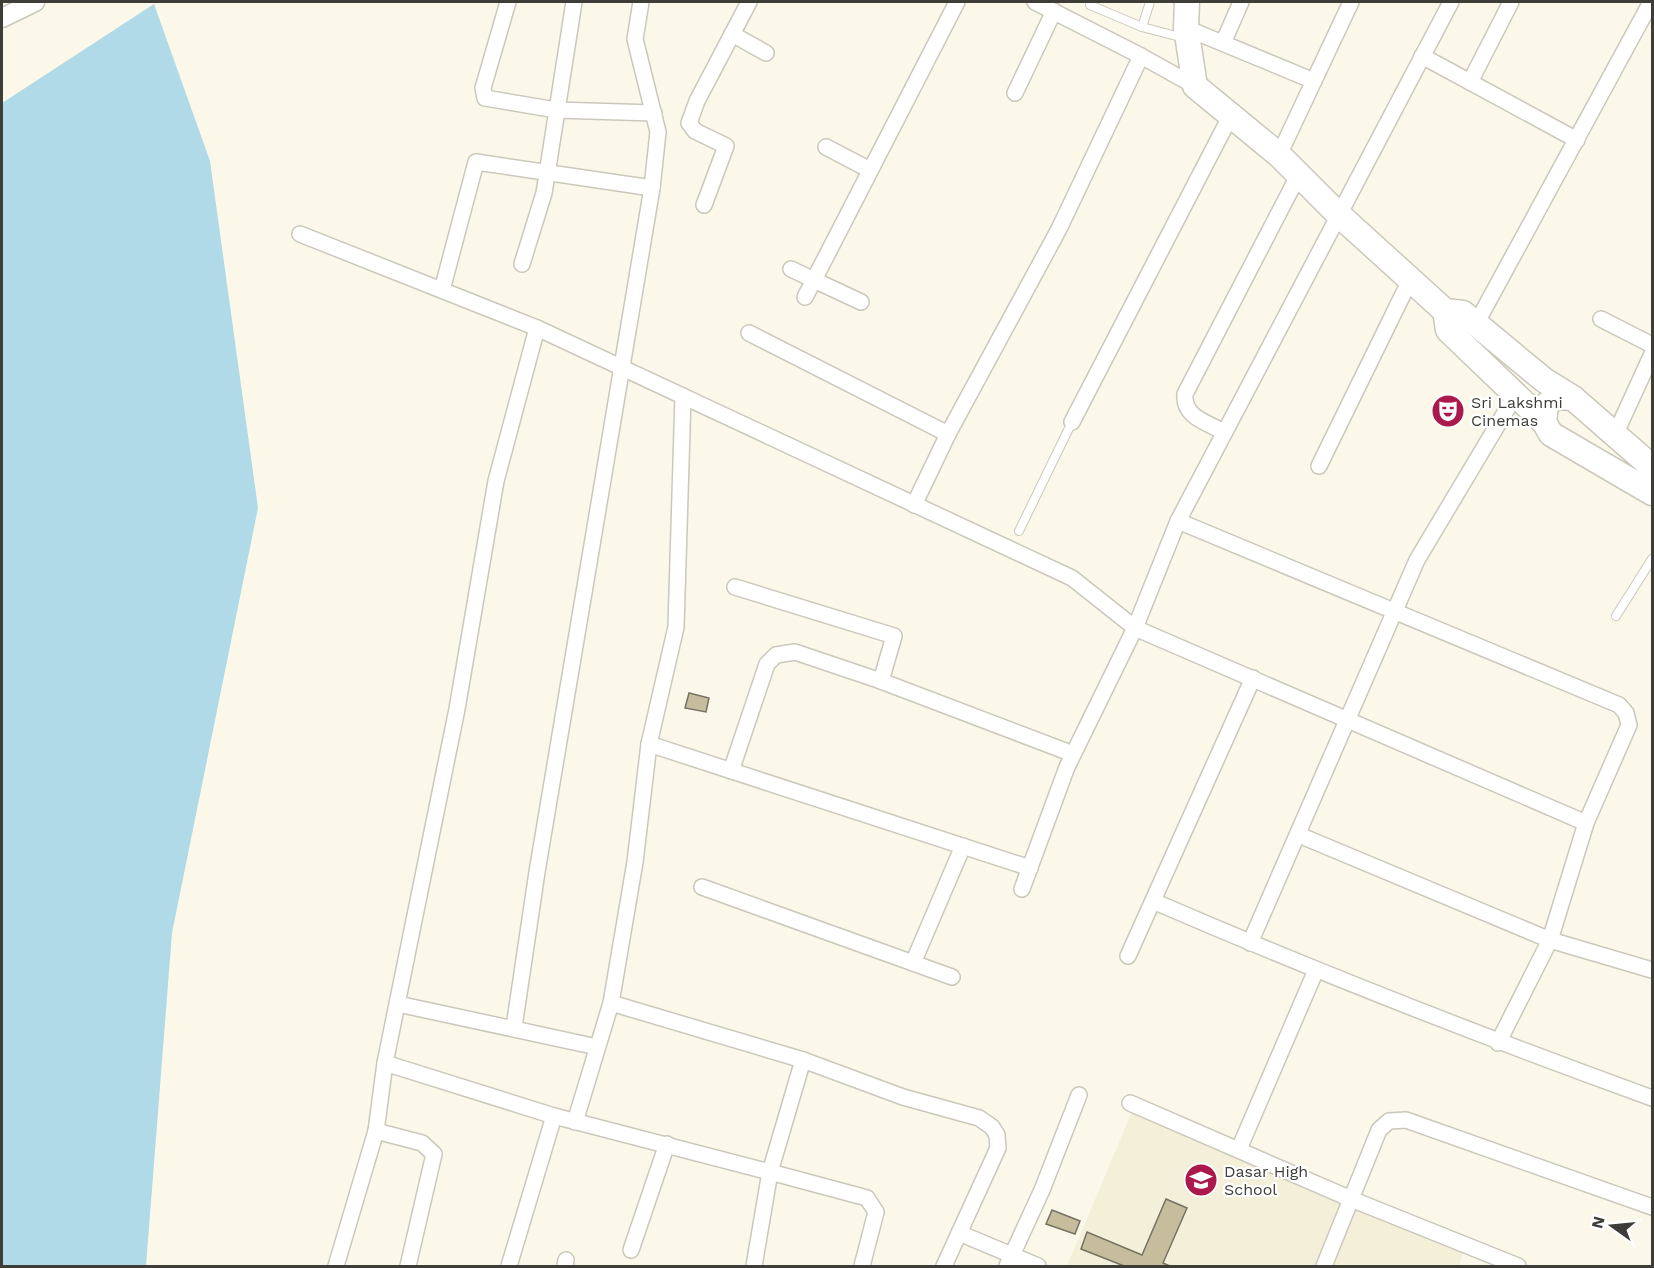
<svg xmlns="http://www.w3.org/2000/svg" width="1654" height="1268" viewBox="0 0 1654 1268" font-family="'Work Sans',sans-serif">
<style>
.built{fill:#f3efd9}
.water{fill:#b1dae8}
.building{fill:#c5bd9b;stroke:#757266;stroke-width:1.5}
.lines{fill:none;stroke-linecap:round;stroke-linejoin:round}
.service-casing{stroke:#cbc8bb;stroke-width:10}
.minor-casing{stroke:#cbc8bb;stroke-width:18}
.tertiary-casing{stroke:#cbc8bb;stroke-width:21}
.primary-casing{stroke:#cbc8bb;stroke-width:27}
.service{stroke:#fff;stroke-width:8}
.minor{stroke:#fff;stroke-width:15}
.tertiary{stroke:#fff;stroke-width:18}
.primary{stroke:#fff;stroke-width:24}
.labels{text-anchor:middle;stroke-width:4.5;stroke-linejoin:round;paint-order:stroke}
.poi-label{font-size:16px;fill:#3e3d37;stroke:#fff;text-anchor:start}
</style>
<rect width="100%" height="100%" fill="#fbf8ea"/>
<!-- built -->
<path class="built" d="M1134,1107l329,146 -4,13h-392z"/>
<!-- water -->
<path class="water" d="M154,4l56,157 48,347 -86,425 -26,333h-144v-1163z"/>
<!-- building -->
<g class="building">
<path d="M689,693l20,5 -3,14 -21,-4z"/>
<path d="M1166,1199l21,9 -24,55 7,3h-46l-43,-17 6,-17 55,23z"/>
<path d="M1052,1210l28,11 -5,13 -29,-10z"/>
</g>
<g class="lines">
<!-- service casing -->
<g class="service-casing">
<g id="service">
<path d="M1090,5l52,22 8,-25"/>
<path d="M1142,27l42,11"/>
<path d="M1019,531l53,-109"/>
<path d="M1616,616l36,-57"/>
</g>
</g>
<!-- minor casing -->
<g class="minor-casing">
<g id="minor">
<path d="M508,2l-25,86 2,10 71,12 98,3"/>
<path d="M1035,2l106,54"/>
<path d="M1186,28l128,53"/>
<path d="M732,34l34,19"/>
<path d="M1223,43l18,-41"/>
<path d="M1422,56l155,84"/>
<path d="M1470,82l41,-80"/>
<path d="M1015,93l39,-82"/>
<path d="M826,147l44,23"/>
<path d="M1279,155l72,-153"/>
<path d="M704,205l22,-59 -31,-15 -6,-8 8,-22 52,-99"/>
<path d="M300,234l237,94 535,250 63,50 451,195 -36,117 102,30"/>
<path d="M522,264l22,-71 30,-191"/>
<path d="M791,269l23,11 -9,17"/>
<path d="M442,290l34,-128 176,26"/>
<path d="M861,302l-47,-22 143,-278"/>
<path d="M1601,319l51,26"/>
<path d="M1476,324l175,-322"/>
<path d="M749,333l199,101"/>
<path d="M1072,422l159,-307"/>
<path d="M1224,432c-18,-10 -41,-15 -39,-38l114,-220"/>
<path d="M1615,435l37,-81"/>
<path d="M1319,466l91,-186"/>
<path d="M914,505l34,-71 111,-205 82,-173 54,30"/>
<path d="M1178,521l441,184 7,8 3,12 -43,98"/>
<path d="M735,587l159,49 -13,45"/>
<path d="M649,744l381,124"/>
<path d="M731,771l36,-107 9,-9 19,-3 86,29 192,73"/>
<path d="M1299,835l251,105 -52,103"/>
<path d="M702,887l250,90"/>
<path d="M1022,889l45,-122 68,-139 43,-107 273,-519"/>
<path d="M1153,901c164,71 331,136 499,197"/>
<path d="M1250,943l167,-383 99,-166"/>
<path d="M1128,956l125,-278"/>
<path d="M913,963l50,-117"/>
<path d="M611,1003l192,57 100,37 76,21 13,9 5,8 1,13 -54,118"/>
<path d="M398,1004l199,43"/>
<path d="M514,1027l23,-155 115,-684 6,-56 -23,-93 6,-37"/>
<path d="M385,1063l169,53 216,56 33,-112"/>
<path d="M1130,1103l221,96 167,67"/>
<path d="M575,1122l36,-119 24,-141 14,-118 27,-117 7,-231"/>
<path d="M376,1131l46,12 12,11 -26,112"/>
<path d="M1239,1149l77,-179"/>
<path d="M959,1233l79,33"/>
<path d="M631,1250l36,-106"/>
<path d="M336,1266l40,-135 9,-68 72,-354 39,-228 41,-153"/>
<path d="M509,1266l45,-150"/>
<path d="M565,1266l1,-6"/>
<path d="M754,1266l16,-94 97,26 9,14 -14,54"/>
<path d="M1007,1266l35,-76 37,-95"/>
<path d="M1324,1266l55,-136 10,-9 17,-1 246,87"/>
</g>
</g>
<!-- tertiary casing -->
<g class="tertiary-casing">
<path id="tertiary" d="M2,18l33,-16"/>
</g>
<!-- primary casing -->
<g class="primary-casing">
<g id="primary">
<path d="M1187,2l-1,26 9,58 84,69 59,59 107,97 18,2 81,67 29,18"/>
<path d="M1445,311l3,19 96,92"/>
<path d="M1652,467l-79,-69 -17,-1 -10,8 -2,17 7,12 101,59"/>
</g>
</g>
<!-- service -->
<use href="#service" class="service"/>
<!-- minor -->
<use href="#minor" class="minor"/>
<!-- tertiary -->
<use href="#tertiary" class="tertiary"/>
<!-- primary -->
<use href="#primary" class="primary"/>
</g>
<!-- icons -->
<defs>
<g id="theatre-disc" transform="scale(1.725)"><circle r="9.5" fill="#ab184c" stroke="#fff"/><path d="M-5-5.5Q0-4 5-5.5V0Q5 5 0 6Q-5 5-5 0ZM-3.3-2.5H-1v1.5H-3.3ZM1-2.5H3.3v1.5H1ZM-2.8 1Q0 5.5 2.8 1Z" fill="#fff"/></g>
<g id="school-disc" transform="scale(1.725)"><circle r="9.5" fill="#ab184c" stroke="#fff"/><path d="M0-5L7-2L0 1L-7-2ZM-4 1L0 2.5L4 1V4Q0 6-4 4Z" fill="#fff"/></g>
</defs>
<g fill-rule="evenodd">
<use href="#theatre-disc" x="1448" y="411"/>
<use href="#school-disc" x="1201" y="1180"/>
</g>
<g class="labels">
<!-- poi labels -->
<g class="poi-label">
<text x="1471" y="408">Sri Lakshmi<tspan x="1471" dy="18">Cinemas</tspan></text>
<text x="1224" y="1177">Dasar High<tspan x="1224" dy="18">School</tspan></text>
</g>
</g>
<!-- border -->
<rect width="1654" height="1268" fill="none" stroke="#3e3d37" stroke-width="6"/>
<!-- north arrow -->
<g transform="translate(1612 1226) rotate(285)" stroke="#ffffff" stroke-width="4.5" paint-order="stroke">
<path d="M0-4.5L10 22L0 15L-10 22Z" fill="#3e3d37"/>
<text y="-9" font-size="16" font-weight="bold" text-anchor="middle" fill="#3e3d37">N</text>
</g>
</svg>
